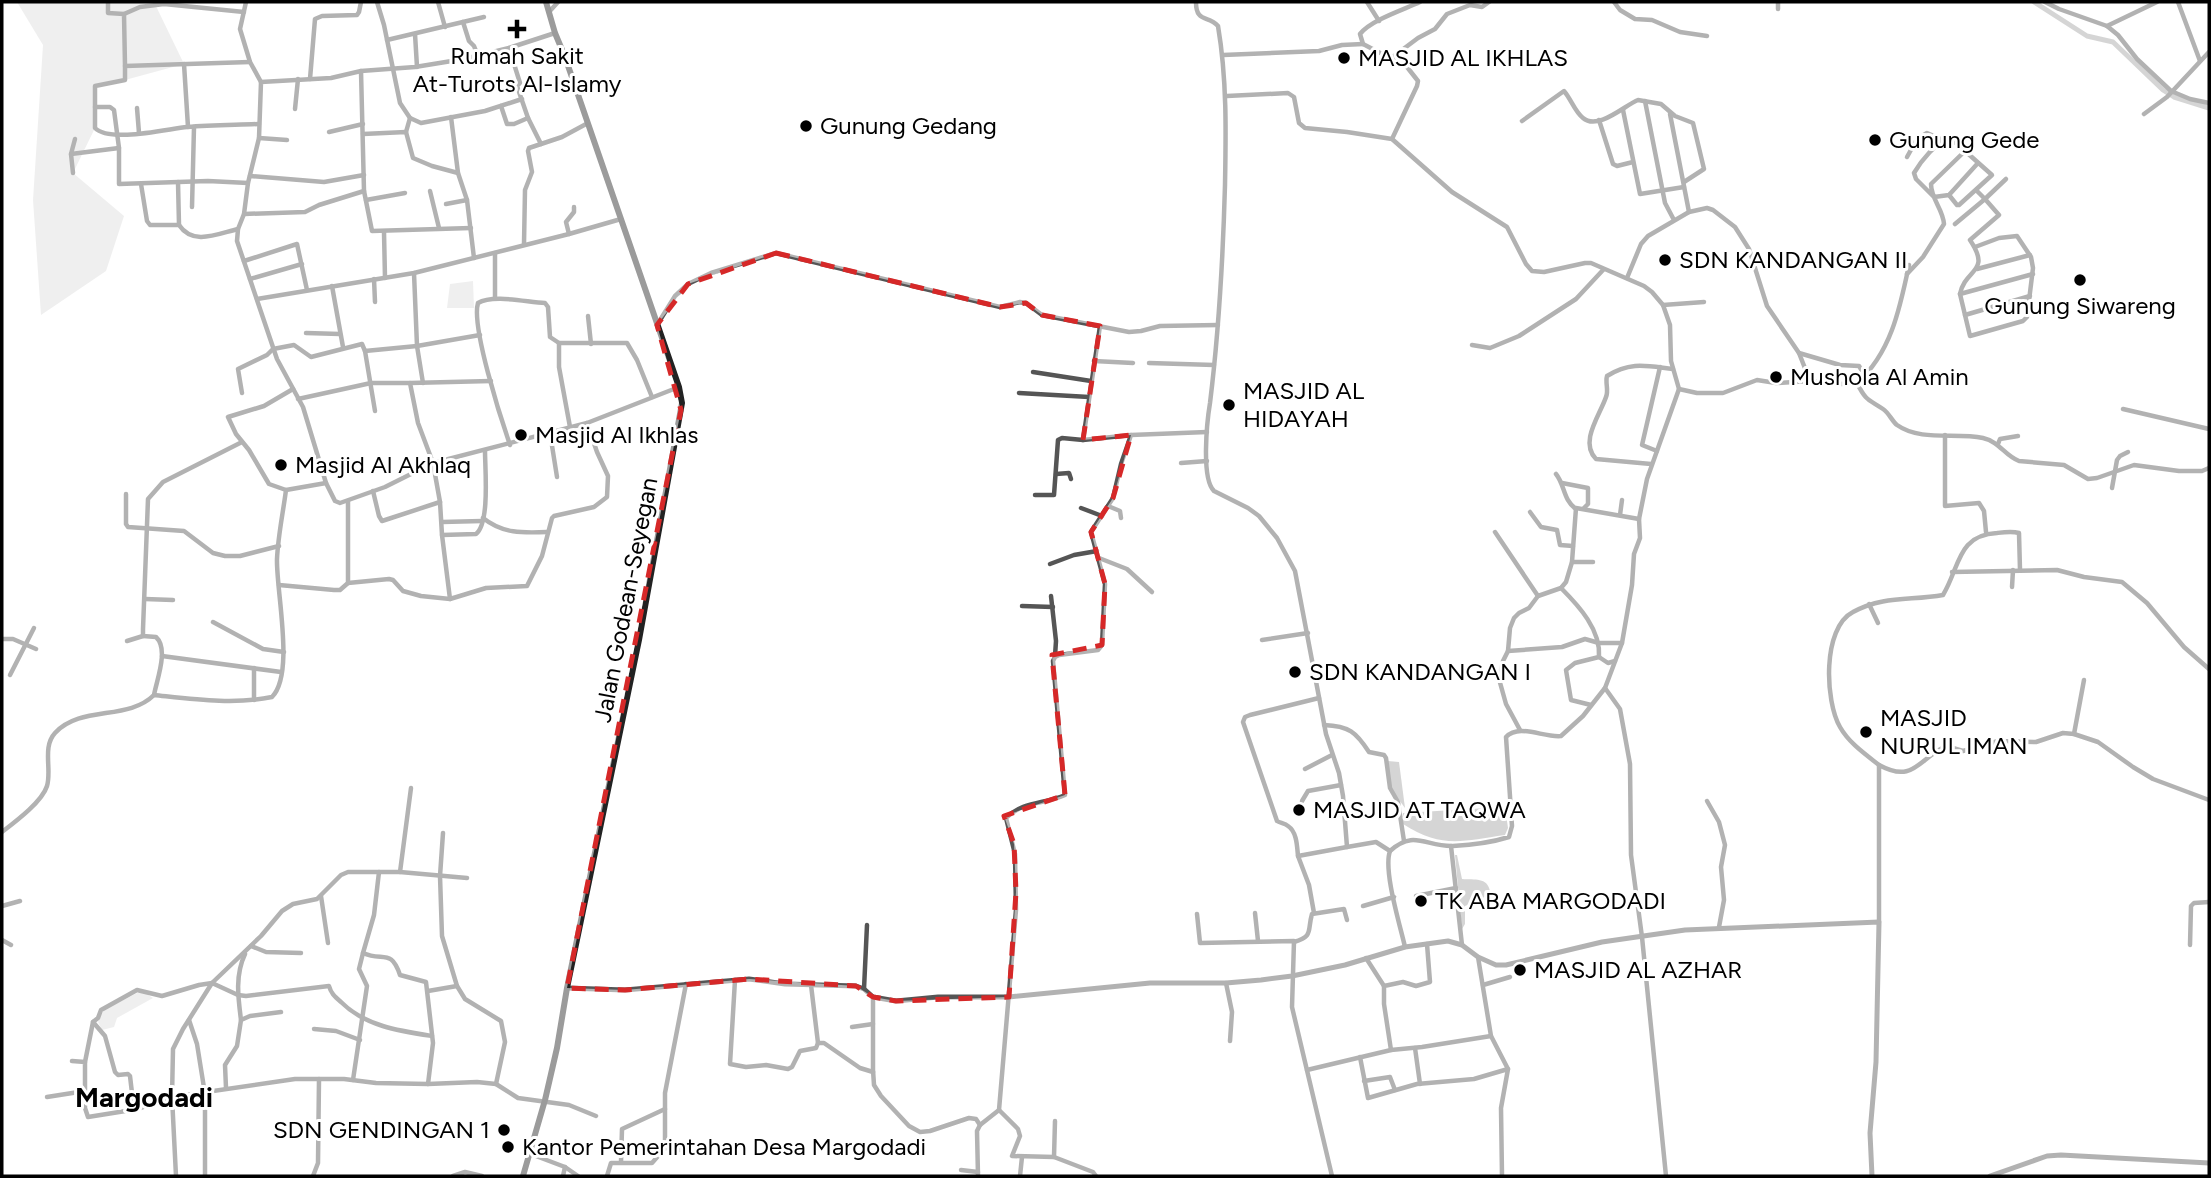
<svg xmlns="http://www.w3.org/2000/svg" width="2211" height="1178" viewBox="0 0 2211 1178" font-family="Figtree,sans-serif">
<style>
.green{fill:#dcdcdc}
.water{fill:#a3a3a3}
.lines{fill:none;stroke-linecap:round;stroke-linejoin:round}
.canal{stroke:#a3a3a3;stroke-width:5}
.minor{stroke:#555;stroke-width:4.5}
.tertiary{stroke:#555;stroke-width:5}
.secondary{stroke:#222;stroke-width:6}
.marked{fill:none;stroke:#d62828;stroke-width:5;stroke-dasharray:14 9;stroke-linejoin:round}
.poi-dot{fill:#000;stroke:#fff;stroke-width:2.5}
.labels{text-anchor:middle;stroke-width:6;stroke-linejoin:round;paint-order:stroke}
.poi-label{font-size:24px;fill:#000;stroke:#fff;text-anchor:start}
.street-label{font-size:24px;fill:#000;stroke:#fff}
.quarter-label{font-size:28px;font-weight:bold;fill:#000;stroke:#fff}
</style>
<rect width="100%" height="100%" fill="#fff"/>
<!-- green -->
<g class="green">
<path d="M17,2h137l30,62 -59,16 -28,4 -2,44 -22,45 51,43 -18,55 -65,44 -8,-115 10,-155z"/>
<path d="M473,281l1,27h-27l3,-24z"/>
<path d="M137,993h8l8,5 -36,20 -3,9 -12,3 -4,-8 6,-12z"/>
</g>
<!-- water -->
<g class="water">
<path d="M1388,761l11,1 6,46 -14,-19z"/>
<path d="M1505,807l3,21 -3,7c-43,6 -63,14 -102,-11v-11z"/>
<path d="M1455,855h2l5,24c13,1 25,-2 28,12l-8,8 -17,7v18l-3,5z"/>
</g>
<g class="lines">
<!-- canal -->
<path class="canal" d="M2034,2l53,34 26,6 50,48 11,7 35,11"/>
<!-- minor -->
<g class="minor">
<path d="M108,2v11l16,1 1,52"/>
<path d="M246,2l-6,27 10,33 11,20"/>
<path d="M377,2l7,23 16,78 10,15 11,5 64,-12 37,-12"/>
<path d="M438,2l7,25"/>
<path d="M1196,2c0,21 12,13 22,24 9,53 8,106 7,159 -2,73 -6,145 -15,218 -3,18 -9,76 4,88l34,17 11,8 18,22 18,33 31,163 13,39 4,23 4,51 29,-5 14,9c-7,19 10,74 15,96"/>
<path d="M1367,2l12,19"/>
<path d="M1614,2l6,8 15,9 17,1 28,12 27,4"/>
<path d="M1778,2v7"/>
<path d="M2045,2l14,7 48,17 11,9 19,24 34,32 19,8 19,4"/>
<path d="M2178,2l22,59"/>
<path d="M549,12l9,-10"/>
<path d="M124,14l16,-7 24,-3 80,8"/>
<path d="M463,22l6,19 5,5 4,10"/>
<path d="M2107,26l50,-24"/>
<path d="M415,34l2,33"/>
<path d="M387,40l97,-23"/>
<path d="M509,48l11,35 -3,3 11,32 13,26 -12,4 -1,3 4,21 -7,18 -1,54"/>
<path d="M1223,55l96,-4 23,-6 21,-1"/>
<path d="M1390,59l28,-21 17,-9 12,-15 23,-9 12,2 7,-5"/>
<path d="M250,62l-125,4v14l-30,6v42c15,15 72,1 92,-1 24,-2 48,-2 72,-3"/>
<path d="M184,64l4,63"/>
<path d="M361,71l3,120 8,40 99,-3"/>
<path d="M310,79l5,-60 7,-3 35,-1 2,-3 2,-10"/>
<path d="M1227,96l61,-3 6,4 5,26 6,5 42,4 45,7 60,53 55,35 19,37 6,7 12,1 41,-9h6l53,23 8,6 11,13 7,20 1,36 8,28 -32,90 -8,40 1,19 -6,16 -2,31 -10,58 -17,45 -22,28 -22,20c-17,2 -42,-13 -55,1l6,89 -3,11c-16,5 -38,8 -56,9 -27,1 -39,-17 -63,5"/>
<path d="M1645,101l20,102 9,17"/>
<path d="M501,106l6,18h7l14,-6"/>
<path d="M95,107h15l4,3 5,38v36l89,-3 40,2"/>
<path d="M137,108l2,25"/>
<path d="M295,109l3,-30"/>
<path d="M1623,110l17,84 44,-7"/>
<path d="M1670,114l19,98"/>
<path d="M2144,114l23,-17 42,-45"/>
<path d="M451,117l7,56 9,27 7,58"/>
<path d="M1599,120l14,44 4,2 16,-4"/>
<path d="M1522,121l42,-30c7,8 11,21 19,27 15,13 42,-13 55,-18l23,4 14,12 18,7 11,46 -20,13"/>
<path d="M329,132l34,-8"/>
<path d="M406,132l4,-14"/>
<path d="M363,134l43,-2 7,26 19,8 26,7"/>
<path d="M259,138l28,2"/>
<path d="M1392,139l25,-53 1,-5 -11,-14 -44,-23 -3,-10c11,-14 43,-24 60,-32"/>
<path d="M541,144l21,-7 26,-14"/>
<path d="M71,154l48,-6"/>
<path d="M1907,157l10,-18 10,-6 16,7"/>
<path d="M73,173l-2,-19 4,-15"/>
<path d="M250,176l74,6 40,-7"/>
<path d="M178,182l1,43"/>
<path d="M141,184l6,37 3,4h29c14,21 38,9 59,4"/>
<path d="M1976,190l9,9 21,-20"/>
<path d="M430,191l9,37"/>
<path d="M1949,195l8,10h2l33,-30 -27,-24"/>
<path d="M366,200l39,-7"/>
<path d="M446,204l21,-4"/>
<path d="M192,207l2,-80"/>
<path d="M244,214l61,-2 14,-7 45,-14"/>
<path d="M1955,224l30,-25 14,16 -29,25c22,33 -5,28 -10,54l10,42 53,-15 4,-4 6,-49 -2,-11 -14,-21 -18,2 -24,9"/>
<path d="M384,232l1,46"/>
<path d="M569,234l-3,-12 8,-10v-5"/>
<path d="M495,253v44"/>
<path d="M244,261l53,-17 10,46"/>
<path d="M1977,269l53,-14"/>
<path d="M414,273l3,73 6,37"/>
<path d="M1907,274l16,-17 21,-33c-1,-15 -13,-25 -13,-40l34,-33 -15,-13c-14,4 -29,23 -36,35l2,6 18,18 15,-2 29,-32"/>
<path d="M1627,278l14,-34 7,-8 41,-24 18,-4 6,2 22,17 14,22 18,57 32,47 11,28"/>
<path d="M250,279l52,-15"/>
<path d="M374,279l1,23"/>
<path d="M332,286l11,61"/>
<path d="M1960,294l73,-20"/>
<path d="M257,299l157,-26 155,-39 52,-15"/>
<path d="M1663,305l41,-3"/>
<path d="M1965,315l65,-19"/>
<path d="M588,316l3,28"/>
<path d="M657,325l18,-29 13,-12 23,-11 65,-20 224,54 20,-5 6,1 16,12 87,17 12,-1 19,-5 58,-1"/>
<path d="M1100,326l-17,114 48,-5"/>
<path d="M306,333l34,1"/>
<path d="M559,343v24l11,60"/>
<path d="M1472,345l18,3 29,-12 57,-37 27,-29"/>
<path d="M365,351l10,60"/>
<path d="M1799,353l41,12 19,1 5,8"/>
<path d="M1094,361l39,2"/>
<path d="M1149,363l65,2"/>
<path d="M1033,372l58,9"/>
<path d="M410,383l81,-2"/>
<path d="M1857,383c9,18 11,16 26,26 6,4 9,12 14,16 24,17 59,7 86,13 17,4 21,17 36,23l45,4 24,14 9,-1 37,-13 45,6h23l7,-3"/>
<path d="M1679,389l18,4h26l34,-13 19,3 34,-2 30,3 17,-1c34,-30 43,-75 52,-118"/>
<path d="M242,393l-4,-24 29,-14 6,-6 21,-4 17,12 51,-13 3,7 52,-5 63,-11"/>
<path d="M1019,393l70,4"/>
<path d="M298,399l73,-16h39l8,40 15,40 7,39 2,33 8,64"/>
<path d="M2123,409l86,20"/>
<path d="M550,433l7,44"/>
<path d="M1945,435v71l34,-3 5,8 2,21"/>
<path d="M1998,444l2,-5 18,-3"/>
<path d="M510,445c-9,-26 -39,-119 -32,-142 15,-9 48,-1 67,0l3,4 2,30 9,6h68l10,17 15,37"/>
<path d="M1657,451l-15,-6 18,-78"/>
<path d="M1181,463l26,-2"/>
<path d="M1651,464l-55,-5c-17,-17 4,-44 10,-62 3,-7 -1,-14 1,-21 24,-15 40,-10 66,-7"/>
<path d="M1056,474l13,-1 2,6"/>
<path d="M1556,474c9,11 7,26 20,35"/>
<path d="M326,483l9,18 5,2 45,-16 48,-24 154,-40 92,-36"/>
<path d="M1562,483l26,5v16l-4,4"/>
<path d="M2112,488l5,-28 3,-4 8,-4"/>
<path d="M286,490l-17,-6 -20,-34 -13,-16 -8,-17 36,-11 29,-17"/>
<path d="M373,491l6,25 3,5 58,-19"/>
<path d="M126,494v30l2,3 56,4 29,22 12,3h15l39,-10"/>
<path d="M1035,495h19l4,-55 4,-2 21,2"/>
<path d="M1108,506l12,5 1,7"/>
<path d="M1081,508l21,8"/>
<path d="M1530,512l11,15 16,3 3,15 13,1"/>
<path d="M1620,515l2,-15"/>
<path d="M483,518c20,16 40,15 65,14"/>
<path d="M442,522l40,-1"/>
<path d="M1495,532l43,64"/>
<path d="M442,535l34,-1c14,-11 9,-65 9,-83"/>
<path d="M1099,558l28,11 25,23"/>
<path d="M1572,562h21"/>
<path d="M1050,564l24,-9 23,-4"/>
<path d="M1952,572l105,-2 27,7 38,5 25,21 37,44 25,22"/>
<path d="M348,583l41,-4 4,1 10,11 18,5 29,3 36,-11 41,-2 15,-30 10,-38 2,-2 40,-9 13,-10 1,-21 -11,-24 -10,-29"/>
<path d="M279,585l55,5h6l8,-7v-82"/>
<path d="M2012,587l1,-17"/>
<path d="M1561,588c18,18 40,42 38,69l-24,6 -9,7 5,30 20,5"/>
<path d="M1051,596l5,45 -1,15"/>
<path d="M145,599l28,1"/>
<path d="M1869,604l9,19"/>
<path d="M1022,606l31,1"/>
<path d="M213,622l50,27 21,3"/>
<path d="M2,639h11l23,10"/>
<path d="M1262,640l46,-7"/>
<path d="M127,641l16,-5"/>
<path d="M1508,651l54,-4 23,-8 14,4h23"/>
<path d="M162,656l119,16"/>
<path d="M1599,657l9,6 7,-2"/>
<path d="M254,668v32"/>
<path d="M10,675l24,-47"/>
<path d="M1605,688l15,21 10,55 1,91 11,82 24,239"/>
<path d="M154,695c3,-16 15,-46 2,-58l-13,-1v-7l5,-130 15,-17 79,-40"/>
<path d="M1319,698l-69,17 -5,2 -2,5 34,99c3,2 8,2 11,5 9,6 9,20 10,30l49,-9"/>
<path d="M1324,725c25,1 32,7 45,27l15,3 2,3 4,30 8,14 6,39"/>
<path d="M1520,730l-14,-26 -7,-25 4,-18 5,-10 2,-23 4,-10 5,-5 10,-5 9,-12 23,-8 5,-6 6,-20 4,-54 63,11"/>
<path d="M2074,734l10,-54"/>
<path d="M1879,765c-14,-11 -30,-22 -39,-38 -15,-26 -18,-99 13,-115 31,-17 58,-11 90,-17 17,-28 14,-60 54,-62 8,-1 15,-2 22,0l1,37"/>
<path d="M1305,769l27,-14"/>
<path d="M1302,801l6,-10 33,-6"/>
<path d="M1707,801l12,21 6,23 -4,22 3,33 -5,27"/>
<path d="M2,832c13,-10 40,-30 45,-46 5,-16 -5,-39 8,-53 26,-28 73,-12 99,-38 38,4 80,10 118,2 23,-23 4,-106 5,-138 1,-23 6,-46 9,-69l40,-7 -23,-76 -26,-48 -40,-118 1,-12 6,-15 4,-31 11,-45 2,-56 70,-4 30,-7 54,-4 49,-8 45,-11 46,-15"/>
<path d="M443,833l-3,43 2,60 15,50 8,13 36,22 4,21 -9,42"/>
<path d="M1451,846l11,99"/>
<path d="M1298,856l11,29 5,28"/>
<path d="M379,872l-5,43 -11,38c20,9 28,-5 37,22l26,7 7,61 -5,41"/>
<path d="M400,872l11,-84"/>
<path d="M321,896l7,47"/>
<path d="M1416,896l40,-8"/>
<path d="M2,906l18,-5"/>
<path d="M1363,906l31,-9"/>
<path d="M1255,913l3,28"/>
<path d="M1197,914l3,29 94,-2 -2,66 40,169"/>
<path d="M1879,922v-157c35,19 39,-6 67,-19l17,5 35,-10 38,1 27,-9 11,1 24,8 35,25 20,12 56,21"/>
<path d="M2,940l9,5"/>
<path d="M1294,942c20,-6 13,-11 18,-28l32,-5 3,11"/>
<path d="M2190,945l1,-39 3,-3 15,-1"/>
<path d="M251,946l15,6 35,1"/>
<path d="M1478,957l13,79 17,33 -7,39 1,68"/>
<path d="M1366,958l18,28"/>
<path d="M735,980l-5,84 16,3 20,-2 22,4 4,-2 8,-16 16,-3 2,-5h6l36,25 13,4"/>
<path d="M1226,983l6,29 -2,29"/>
<path d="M811,985l7,58"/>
<path d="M1483,985l27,-8"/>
<path d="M864,989l3,-64"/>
<path d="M428,991l29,-5"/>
<path d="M873,997v73l1,15 7,11 28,30 11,6 10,-1 39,-13 7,1 4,6"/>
<path d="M189,1020l8,24 8,50v82"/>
<path d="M241,1020c-3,-23 -6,-45 4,-66"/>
<path d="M93,1022l12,14 10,36 3,3 10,-1 2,2 4,34"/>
<path d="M852,1027l21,-3"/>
<path d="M314,1029l22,2 24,9"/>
<path d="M1415,1048l5,36"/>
<path d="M1391,1050l-7,-46v-18l19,-4 13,4 14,-4 -3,-38"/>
<path d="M1360,1057l8,41 49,-14 57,-5 34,-10"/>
<path d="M72,1061l13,1v46l3,9 50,-8 34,-12 123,-18h49l32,4 52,1 49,-2 19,2 22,14 51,7 27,11"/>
<path d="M85,1062l8,-40 5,-4 3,-8 36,-20 25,6 37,-11 13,-2 26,12 8,1 83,-10c2,7 5,10 12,16 24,24 58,29 91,34"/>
<path d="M1307,1070l84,-20 31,-3 69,-11"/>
<path d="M353,1080l14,-94 -8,-17 4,-16"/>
<path d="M1364,1081l26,-4 5,13"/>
<path d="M226,1088l-1,-23 12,-19 4,-26 9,-4 31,-4"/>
<path d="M47,1097l38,-6"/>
<path d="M999,1110l19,19 2,7 -8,20 42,1 39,15 3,4"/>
<path d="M665,1148l16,2"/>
<path d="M528,1153l37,14 13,9"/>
<path d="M1054,1157l1,-36"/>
<path d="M621,1162l1,-33 43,-20"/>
<path d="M961,1170l17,2"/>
<path d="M176,1176l-4,-79 1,-48 10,-20 29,-46 49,-47 21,-25 11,-7 24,-5 24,-24 7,-3h52l67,6"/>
<path d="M313,1176l5,-13 1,-84"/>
<path d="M453,1176l12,-4 17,4"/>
<path d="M563,1176l2,-9"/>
<path d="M607,1176l4,-13h41l13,-15v-55l21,-109"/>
<path d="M978,1176l-1,-45 3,-6 19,-15 17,-200 -1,-56 -9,-36c17,-17 39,-14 59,-23l-12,-134 2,-4 4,-2 39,-5 4,-5 3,-61 -14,-52 22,-34 8,-34 10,-29 76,-3"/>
<path d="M1020,1176l2,-19"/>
</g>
<!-- tertiary -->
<g class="tertiary">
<path d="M567,988l58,2 124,-11 36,5 71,2 8,3 9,8 23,4 42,-4h71l141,-14h76l35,-3 31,-4 53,-11 60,-18 43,-6 14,4 16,12 18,8h10l96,-23 83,-12 194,-8 -3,140 -6,71 2,43"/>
<path d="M1990,1176l57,-20 14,-1 148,8"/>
</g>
<!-- secondary -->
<path class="secondary" d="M523,1176l22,-76 12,-52 10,-60 72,-348 43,-237 -3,-16 -114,-330 -10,-24 -9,-31"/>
</g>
<!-- marked area -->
<path d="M0 0H2211V1178H0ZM776,253l224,54 26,-4 16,12 58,11 -17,114 48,-5 -18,63 -22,34 14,52 -3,61 -50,10 13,140 -61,21 10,28 2,48 -7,105 -113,4 -23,-4 -17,-11 -107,-7 -124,11 -58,-2 114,-578 -24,-85 31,-41z" fill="#fff" fill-opacity=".55" fill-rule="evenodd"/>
<path class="marked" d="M776,253l224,54 26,-4 16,12 58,11 -17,114 48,-5 -18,63 -22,34 14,52 -3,61 -50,10 13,140 -61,21 10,28 2,48 -7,105 -113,4 -23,-4 -17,-11 -107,-7 -124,11 -58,-2 114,-578 -24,-85 31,-41z"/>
<!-- markers -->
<g class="poi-dot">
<path d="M513.5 18.5h7v7h7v7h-7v7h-7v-7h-7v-7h7z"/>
<circle cx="1344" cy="58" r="7"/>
<circle cx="806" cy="126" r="7"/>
<circle cx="1875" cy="140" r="7"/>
<circle cx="1665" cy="260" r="7"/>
<circle cx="2080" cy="280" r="7"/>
<circle cx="1776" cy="377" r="7"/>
<circle cx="1229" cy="405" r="7"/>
<circle cx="521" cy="435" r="7"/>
<circle cx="281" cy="465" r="7"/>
<circle cx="1295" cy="672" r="7"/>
<circle cx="1866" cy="732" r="7"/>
<circle cx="1299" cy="810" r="7"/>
<circle cx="1421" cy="901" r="7"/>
<circle cx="1520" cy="970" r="7"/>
<circle cx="504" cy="1130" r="7"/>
<circle cx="508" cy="1147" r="7"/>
</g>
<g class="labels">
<!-- poi labels -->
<g class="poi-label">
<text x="517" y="64" text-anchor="middle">Rumah Sakit<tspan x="517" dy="28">At-Turots Al-Islamy</tspan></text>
<text x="1358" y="66">MASJID AL IKHLAS</text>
<text x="820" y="134">Gunung Gedang</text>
<text x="1889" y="148">Gunung Gede</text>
<text x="1679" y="268">SDN KANDANGAN II</text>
<text x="2080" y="314" text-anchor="middle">Gunung Siwareng</text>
<text x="1790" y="385">Mushola Al Amin</text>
<text x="1243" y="399">MASJID AL<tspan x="1243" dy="28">HIDAYAH</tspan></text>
<text x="535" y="443">Masjid Al Ikhlas</text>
<text x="295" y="473">Masjid Al Akhlaq</text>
<text x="1309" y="680">SDN KANDANGAN I</text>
<text x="1880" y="726">MASJID<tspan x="1880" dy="28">NURUL IMAN</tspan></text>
<text x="1313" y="818">MASJID AT TAQWA</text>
<text x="1435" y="909">TK ABA MARGODADI</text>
<text x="1534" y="978">MASJID AL AZHAR</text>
<text x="490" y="1138" text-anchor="end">SDN GENDINGAN 1</text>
<text x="522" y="1155">Kantor Pemerintahan Desa Margodadi</text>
</g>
<!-- street labels -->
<g class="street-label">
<text transform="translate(626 600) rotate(-79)" y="8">Jalan Godean-Seyegan</text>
</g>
<!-- quarter labels -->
<g class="quarter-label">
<text x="144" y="1107">Margodadi</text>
</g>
</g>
<!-- border -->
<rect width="2211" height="1178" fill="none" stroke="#000000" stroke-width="7"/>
</svg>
